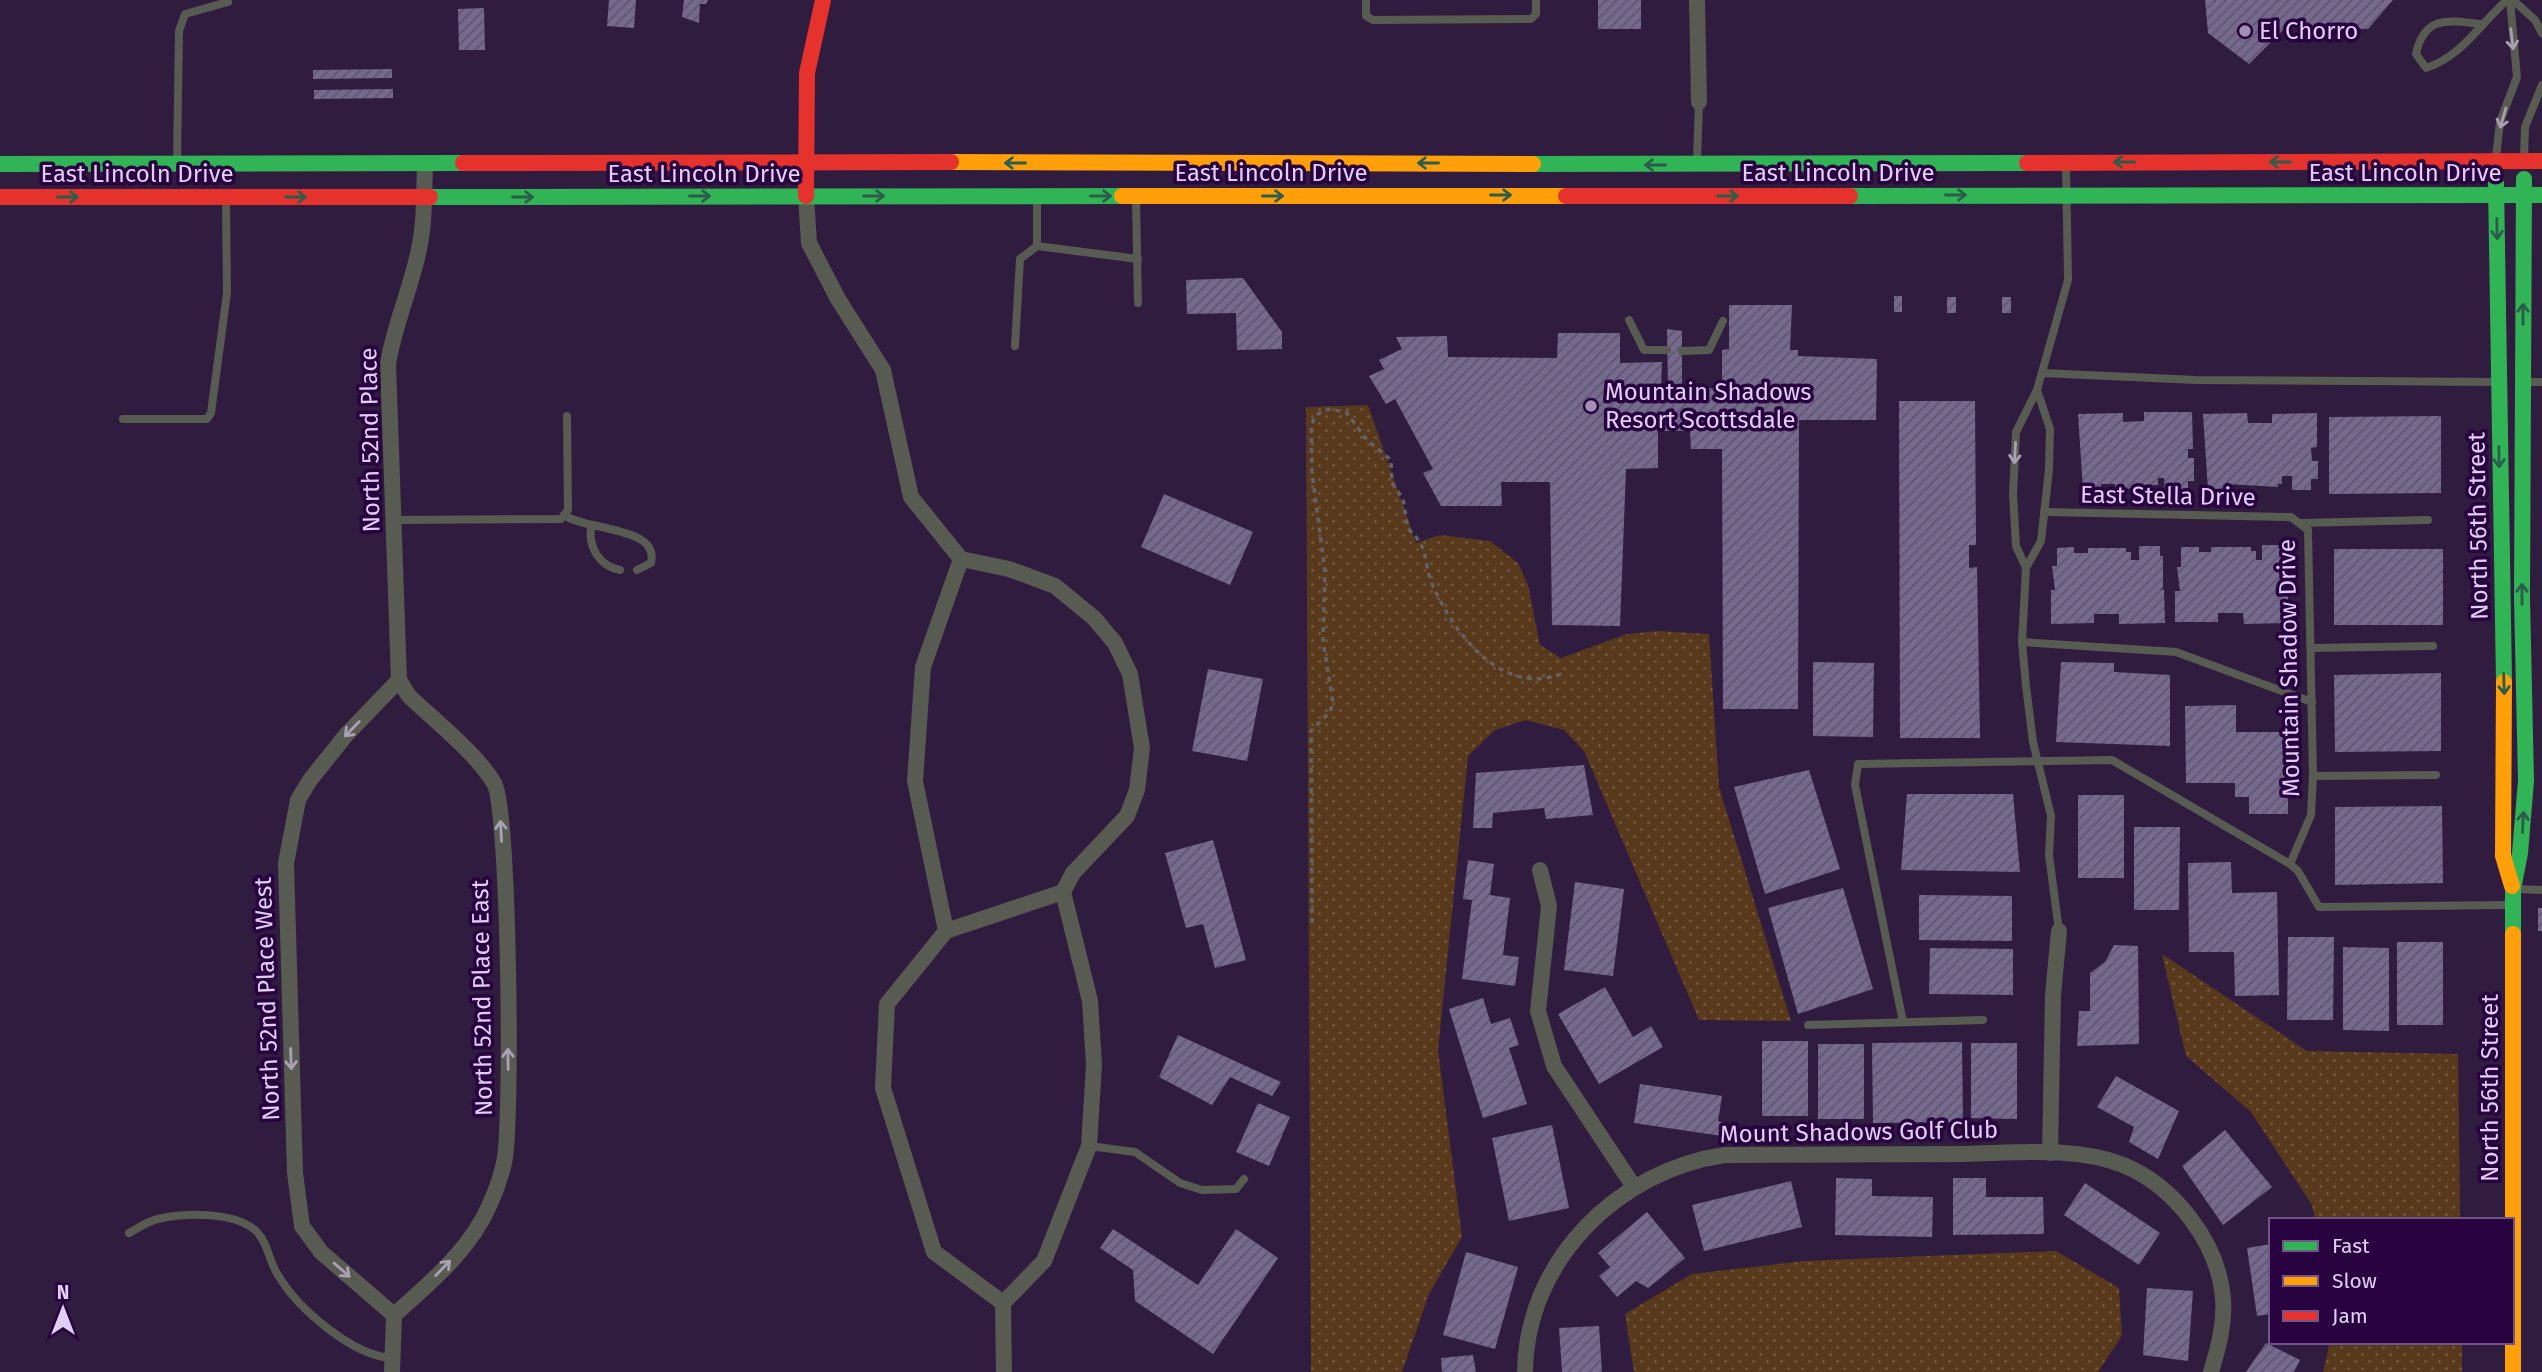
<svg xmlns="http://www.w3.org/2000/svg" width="2542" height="1372" viewBox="0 0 2542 1372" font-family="'Fira Sans',sans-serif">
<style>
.grass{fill:url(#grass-dots)}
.building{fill:url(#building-hatch)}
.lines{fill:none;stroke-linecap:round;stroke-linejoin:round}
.path{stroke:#646264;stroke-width:3.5;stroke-dasharray:5 5;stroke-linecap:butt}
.lane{stroke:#585b52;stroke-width:8}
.street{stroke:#585b52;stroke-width:16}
.fast{stroke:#30b455;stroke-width:16}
.slow{stroke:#ff9f0a;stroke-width:16}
.jam{stroke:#e5322d;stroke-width:16}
.oneway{stroke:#aaa0b3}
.oneway2{stroke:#2c5c4a}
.poi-dot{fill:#a290b4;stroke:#280340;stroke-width:2.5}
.labels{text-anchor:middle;stroke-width:7;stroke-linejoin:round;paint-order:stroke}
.poi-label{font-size:24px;fill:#e0cef3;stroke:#280340;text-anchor:start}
.street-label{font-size:24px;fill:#e0cef3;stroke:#280340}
</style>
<defs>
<pattern id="grass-dots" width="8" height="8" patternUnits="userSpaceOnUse" patternTransform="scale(1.75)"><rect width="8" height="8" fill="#59391b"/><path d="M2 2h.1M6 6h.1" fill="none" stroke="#71543d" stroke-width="1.8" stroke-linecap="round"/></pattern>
<pattern id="building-hatch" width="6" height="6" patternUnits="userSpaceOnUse" patternTransform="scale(1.75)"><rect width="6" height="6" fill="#756a8d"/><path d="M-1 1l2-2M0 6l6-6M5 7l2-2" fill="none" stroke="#5e566e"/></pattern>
</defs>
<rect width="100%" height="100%" fill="#301c3e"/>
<!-- grass -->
<g class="grass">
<path d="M1368,405l48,138 24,-8 50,6 28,22 10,22 12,60 21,13 66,-24 31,-3 51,3 10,153 72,234 -92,-1 -115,-269 -20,-21 -39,-10 -30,10 -27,26 -30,294 24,187 -33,57 -27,78h-91l-5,-965z"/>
<path d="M2162,954l145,97 151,3 2,166h-145l-3,-15 -61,-93 -65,-56z"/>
<path d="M2056,1251l63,37 3,47 -24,37h-464l-9,-58 67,-40 111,-13z"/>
<path d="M2330,1342h132v30h-139z"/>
</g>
<!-- building -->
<g class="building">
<path d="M609,0h27l-2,28 -27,-2z"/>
<path d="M684,0h24l-2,4h-6l-1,19 -17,-6z"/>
<rect x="1598" y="0" width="43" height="29"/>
<path d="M2205,0h188l-25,29 -82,-2 -37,37 -41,-31z"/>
<path d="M484,8l1,42h-26l-1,-41z"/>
<path d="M392,69v9l-79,1v-9z"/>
<path d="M393,89v9l-79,1v-9z"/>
<path d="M1243,278l39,54v17l-45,1 -1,-37 -49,1 -1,-34z"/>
<rect x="1894" y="296" width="8" height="16"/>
<rect x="1947" y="297" width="9" height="16"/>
<rect x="2002" y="297" width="9" height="16"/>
<path d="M1729,305h63l-2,45h8v6l79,3 -1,61h-77l-1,289h-75l-1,-260h-31l-1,-18h-32v37l-32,1 -6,157 -68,-1 -2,-143h-49l1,24h-61l-18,-33 10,-4 -38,-70 -9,5 -17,-28 15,-7 -5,-9 23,-11 -6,-12 51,-1 1,21 109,1 1,-25h62v30l42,-1 -1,27h7l-1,-60 15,2v58l40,-1v-38l7,-1z"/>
<path d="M1899,401h76l1,144h-7v23l8,-1 3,171h-80z"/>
<path d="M2144,412h48l1,37h-5v9h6v23h-6v11l-23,1 -1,-15h-6v7h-5v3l-38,1v-5h-14v5l-18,1 -5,-76 45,-1v9l21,-1z"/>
<path d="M2247,413l1,10h24v-9l45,-1v34l-6,1 1,13h6v18h-7v11h-19v-14h-10v8h-4v3l-51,-3v6h-19l-5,-76z"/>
<path d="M2441,416v77l-112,1v-77z"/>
<path d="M1164,494l89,38 -23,53 -89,-38z"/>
<path d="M2262,545h21v12h4l-3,33h4v33l-44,1 -1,-11h-25v9h-43v-31h5l-3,-24h4v-20h18v5h12v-5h40v4h5v9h6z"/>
<path d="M2139,546h21v10h3v31l-3,3 4,-1 1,34 -46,1v-10h-25v9l-43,1v-34h4l-3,-24h5v-18l17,-1v6h14v-5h38v4h5v8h8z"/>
<rect x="2334" y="549" width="109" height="76"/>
<path d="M1813,662l61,1 -1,74 -60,-1z"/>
<path d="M2061,662l53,1v9l56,3v71l-114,-4z"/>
<path d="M1208,669l55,10 -16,82 -55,-10z"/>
<path d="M2441,673v78l-106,1 -1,-77z"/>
<path d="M2236,705v27h52v82h-39v-17h-14v-14h-49l-1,-77z"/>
<path d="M1584,765l9,50 -47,4 -2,-11 -51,5 -1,15h-19l3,-55z"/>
<path d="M1809,770l31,99 -75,25 -31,-107z"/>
<path d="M1907,794h106l7,78 -119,-2z"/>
<rect x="2078" y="795" width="46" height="83"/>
<path d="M2442,806l1,77 -108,2v-78z"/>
<path d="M2134,827h46l-1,83h-45z"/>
<path d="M1213,840l33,120 -31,8 -12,-44 -17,4 -21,-75z"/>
<path d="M1468,860l26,4 -4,31 20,3 -7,57 16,2 -4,29 -53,-7 10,-79 -9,-1z"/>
<path d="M2231,862l1,31 45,-1 2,103 -44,1 -1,-44h-45l-1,-89z"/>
<path d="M1575,882l49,7 -11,87 -49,-6z"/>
<path d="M1843,888l30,101 -75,25 -30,-106z"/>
<path d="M1919,895l93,1v45l-93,-1z"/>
<rect x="2538" y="908" width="4" height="23"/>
<path d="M2288,937h46l-1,83h-46z"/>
<rect x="2397" y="942" width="46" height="83"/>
<path d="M2114,945l24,1 1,98 -62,2 2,-35h11v-38l15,-11z"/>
<path d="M2343,947l46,1v83l-46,-1z"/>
<path d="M1930,948l83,1v46l-84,-1z"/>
<path d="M1605,987l28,50 18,-11 12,21 -64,37 -41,-70z"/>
<path d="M1483,998l8,26 19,-6 9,27 -10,3 18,56 -44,14 -34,-109z"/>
<path d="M1178,1035l103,47 -9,14 -42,-19 -18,28 -53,-28z"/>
<rect x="1762" y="1041" width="46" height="75"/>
<path d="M1962,1042l1,80 -90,1 -1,-80z"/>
<path d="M1971,1043h46v76l-46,-1z"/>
<rect x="1818" y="1044" width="46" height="75"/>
<path d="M2116,1076l63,35 -21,48 -29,-17 5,-15 -37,-20z"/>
<path d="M1640,1084l82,12 -4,25 6,2 -2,13 -88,-13z"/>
<path d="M1258,1103l32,14 -21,49 -33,-14z"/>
<path d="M1552,1125l17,83 -60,13 -17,-83z"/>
<path d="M2225,1130l47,57 -49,38 -41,-59z"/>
<path d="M1836,1178l36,1v17l61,1 -1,40 -97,-2z"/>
<path d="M1953,1178h33v19h57l1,37 -91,1z"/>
<path d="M1791,1181l11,46 -98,24 -12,-46z"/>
<path d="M2085,1183l75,50 -21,32 -75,-50z"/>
<path d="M1647,1212l38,46 -37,30 -12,-7 -19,16 -18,-21 11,-9 -12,-14z"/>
<path d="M1113,1229l85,56 38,-56 42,29 -65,96 -78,-53 -2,-31 -33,-22z"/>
<path d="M2271,1244v70l-14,2 -10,-68z"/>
<path d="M1466,1252l52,15 -23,82 -52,-14z"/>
<path d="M2147,1288l46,3 -5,70 -45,-6z"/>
<path d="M1599,1326l3,46h-40l-3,-44z"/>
<path d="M2266,1343l34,17 -6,12h-48z"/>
<path d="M1473,1355l3,17h-34l-1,-14z"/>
</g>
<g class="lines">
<!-- path -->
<path class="path" d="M1312,923l-1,-192 19,-19 3,-9 -10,-62 2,-69 -13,-99 -1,-47 5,-11 13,-6 17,3 21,28 24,20 1,23 11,16 5,30c23,20 14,32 25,57 22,49 70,112 130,87"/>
<!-- lane -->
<g class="lane">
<path d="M1366,0v16l7,4 158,-1 5,-5v-14"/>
<path d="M2513,0l22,20 7,13"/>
<path d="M2480,24c-33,-4 -56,-8 -64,30l10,14c35,-11 54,-44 81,-68"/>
<path d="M2496,158l4,-36 17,-45 -7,-77"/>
<path d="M2524,158l1,-31 17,-42"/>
<path d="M177,161l2,-130 6,-17 43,-12"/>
<path d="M1697,162l2,-60"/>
<path d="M1037,199v47l101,13"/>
<path d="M1136,199l2,104"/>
<path d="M1629,320l15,30h23"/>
<path d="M1015,346l5,-87 17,-13"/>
<path d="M1682,351l27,-1 14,-29"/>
<path d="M2042,373l154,7 301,2"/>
<path d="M2524,382h18"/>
<path d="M123,419h84l4,-6 16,-120 -1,-93"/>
<path d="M2044,512l247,5 17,13 5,246 -2,39 -21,49"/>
<path d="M564,515c22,16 96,11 87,48l-14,7"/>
<path d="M393,520l168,-1 7,-9 -1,-94"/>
<path d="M2300,523l128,-3"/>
<path d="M591,526c-3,21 8,40 29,44"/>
<path d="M2026,568l15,-27 8,-71 1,-41 -13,-39"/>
<path d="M2022,642l154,10 136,50"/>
<path d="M2311,648l122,-2"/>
<path d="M2313,776l123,-1"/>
<path d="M2516,889l26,1"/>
<path d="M2059,931l-10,-76 2,-39 -18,-74 -7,-56 -4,-44 4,-74 -10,-22 -3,-52 3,-62 21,-42 31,-110 -2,-116"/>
<path d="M1903,1022l-48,-237 3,-21 254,-4 178,104 8,7 21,36 190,-2"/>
<path d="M1808,1025l175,-5"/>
<path d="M1089,1146l46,6 45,31 22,7 34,-1 8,-10"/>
<path d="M129,1233c9,-5 19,-12 29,-14 27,-6 78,-8 99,13 11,11 12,30 21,43 20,34 75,81 114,83"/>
</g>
<!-- street -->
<g class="street">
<path d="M1697,0l2,102"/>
<path d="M806,196l3,47 29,56 45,71 28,127 50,62 48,10 46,17 39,32 21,25 15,31 12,74 -5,42 -10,26 -54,57 -10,19 27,109 4,64 -5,81 -45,115 -41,42 1,69"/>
<path d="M961,559l-38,108 -8,114 31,150 -59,73 -4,84 51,164 69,51"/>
<path d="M1540,870l9,36 -11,105 16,55 80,121"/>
<path d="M946,931l117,-39"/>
<path d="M2050,1153l3,-158 6,-64"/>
<path d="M394,1315c36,-32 77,-66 96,-111 6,-13 11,-28 14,-41 9,-38 5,-356 -10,-380 -18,-30 -59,-62 -85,-87l-10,-16 -11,-316c6,-39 23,-75 31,-115 6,-28 5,-57 6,-86"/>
<path d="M394,1315l-73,-63 -19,-26 -7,-53 -9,-310 12,-63 12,-20 36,-45 53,-55"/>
<path d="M392,1372l2,-57"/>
<path d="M1525,1372c1,-111 93,-202 200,-217 80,-1 160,-1 240,-1 50,-1 110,-8 158,11 52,21 96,79 100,134 2,26 -5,49 -12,73"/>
</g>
<!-- fast -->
<g class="fast">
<path d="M0,164l463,-1"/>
<path d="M1533,164l494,-1"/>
<path d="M2496,183l8,499"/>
<path d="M1850,196l692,-1"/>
<path d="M430,197l692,-1"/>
<path d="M2513,934v-45l7,-36 6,-72 -4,-183 2,-419"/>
</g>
<!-- slow -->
<g class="slow">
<path d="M951,162l582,2"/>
<path d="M1122,196h444"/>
<path d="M2504,682l-1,174 9,30"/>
<path d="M2513,934v438"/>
</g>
<!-- jam -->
<g class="jam">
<path d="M463,163l488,-1"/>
<path d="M2027,163l515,-2"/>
<path d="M806,196l1,-123 16,-73"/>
<path d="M1566,196h284"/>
<path d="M0,197h430"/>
</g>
</g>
<!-- one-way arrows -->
<defs><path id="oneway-shaft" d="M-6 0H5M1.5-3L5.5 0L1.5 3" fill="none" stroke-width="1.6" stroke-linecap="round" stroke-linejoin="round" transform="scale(1.75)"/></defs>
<g class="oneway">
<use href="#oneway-shaft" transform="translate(2512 39) rotate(83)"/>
<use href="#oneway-shaft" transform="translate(2503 118) rotate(106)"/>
<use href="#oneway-shaft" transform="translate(2015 453) rotate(93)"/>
<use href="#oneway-shaft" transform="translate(352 729) rotate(134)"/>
<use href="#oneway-shaft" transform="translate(501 831) rotate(-93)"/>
<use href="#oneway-shaft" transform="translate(291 1059) rotate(88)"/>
<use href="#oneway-shaft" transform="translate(508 1059) rotate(-91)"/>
<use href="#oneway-shaft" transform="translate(443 1268) rotate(-46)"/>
<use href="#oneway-shaft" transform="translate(342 1270) rotate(41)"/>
</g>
<g class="oneway2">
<use href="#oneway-shaft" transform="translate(2124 162) rotate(-180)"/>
<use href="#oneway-shaft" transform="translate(2280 162) rotate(180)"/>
<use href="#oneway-shaft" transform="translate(1015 163) rotate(180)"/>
<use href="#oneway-shaft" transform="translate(1428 163) rotate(-180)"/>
<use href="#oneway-shaft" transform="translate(1655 165) rotate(-180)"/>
<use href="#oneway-shaft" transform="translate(1501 195)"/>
<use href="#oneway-shaft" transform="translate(1956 195)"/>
<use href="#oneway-shaft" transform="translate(700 196)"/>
<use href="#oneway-shaft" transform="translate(874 196)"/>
<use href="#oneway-shaft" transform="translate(1101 196)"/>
<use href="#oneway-shaft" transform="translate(1273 196)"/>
<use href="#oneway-shaft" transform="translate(1728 196)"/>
<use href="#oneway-shaft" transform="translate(68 197)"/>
<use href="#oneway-shaft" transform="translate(296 197)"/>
<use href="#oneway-shaft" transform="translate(523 197)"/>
<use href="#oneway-shaft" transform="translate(2497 229) rotate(89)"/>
<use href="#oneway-shaft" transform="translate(2523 314) rotate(-90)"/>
<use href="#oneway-shaft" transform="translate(2499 457) rotate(89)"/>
<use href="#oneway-shaft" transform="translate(2522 594) rotate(-90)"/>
<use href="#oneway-shaft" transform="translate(2504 684) rotate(88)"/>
<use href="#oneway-shaft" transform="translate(2523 822) rotate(-87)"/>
</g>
<!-- markers -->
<g class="poi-dot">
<circle cx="2245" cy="31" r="7"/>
<circle cx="1591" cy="406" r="7"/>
</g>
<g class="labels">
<!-- poi labels -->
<g class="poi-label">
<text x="2259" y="39">El Chorro</text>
<text x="1605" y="400">Mountain Shadows<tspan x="1605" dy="28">Resort Scottsdale</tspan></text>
</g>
<!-- street labels -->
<g class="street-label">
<text x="1271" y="181">East Lincoln Drive</text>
<text x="1838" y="181">East Lincoln Drive</text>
<text x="2405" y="181">East Lincoln Drive</text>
<text x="137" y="182">East Lincoln Drive</text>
<text x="704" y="182">East Lincoln Drive</text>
<text transform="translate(370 440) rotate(-91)" y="8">North 52nd Place</text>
<text transform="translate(2168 496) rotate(1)" y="8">East Stella Drive</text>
<text transform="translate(2478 526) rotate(-91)" y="8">North 56th Street</text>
<text transform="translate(2289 668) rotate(-91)" y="8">Mountain Shadow Drive</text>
<text transform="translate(482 998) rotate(-91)" y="8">North 52nd Place East</text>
<text transform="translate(267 999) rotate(-92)" y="8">North 52nd Place West</text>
<text transform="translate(2490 1088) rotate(-90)" y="8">North 56th Street</text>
<text transform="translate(1859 1132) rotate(-1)" y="8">Mount Shadows Golf Club</text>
</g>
</g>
<!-- legend -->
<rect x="2269" y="1218" width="245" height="126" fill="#280340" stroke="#725488" stroke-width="2"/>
<rect x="2283" y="1241" width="35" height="10" fill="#30b455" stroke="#725488" stroke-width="2"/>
<text x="2332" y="1253" font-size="21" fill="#e0cef3">Fast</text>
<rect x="2283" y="1276" width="35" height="10" fill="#ff9f0a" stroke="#725488" stroke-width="2"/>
<text x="2332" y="1288" font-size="21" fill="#e0cef3">Slow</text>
<rect x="2283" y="1311" width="35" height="10" fill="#e5322d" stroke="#725488" stroke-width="2"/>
<text x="2332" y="1323" font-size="21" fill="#e0cef3">Jam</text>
<!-- north arrow -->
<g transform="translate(63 1309)" stroke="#280340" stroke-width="5" paint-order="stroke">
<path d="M0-5L12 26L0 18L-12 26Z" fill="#e0cef3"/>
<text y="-10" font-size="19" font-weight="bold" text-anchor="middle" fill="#e0cef3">N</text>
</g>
</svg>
